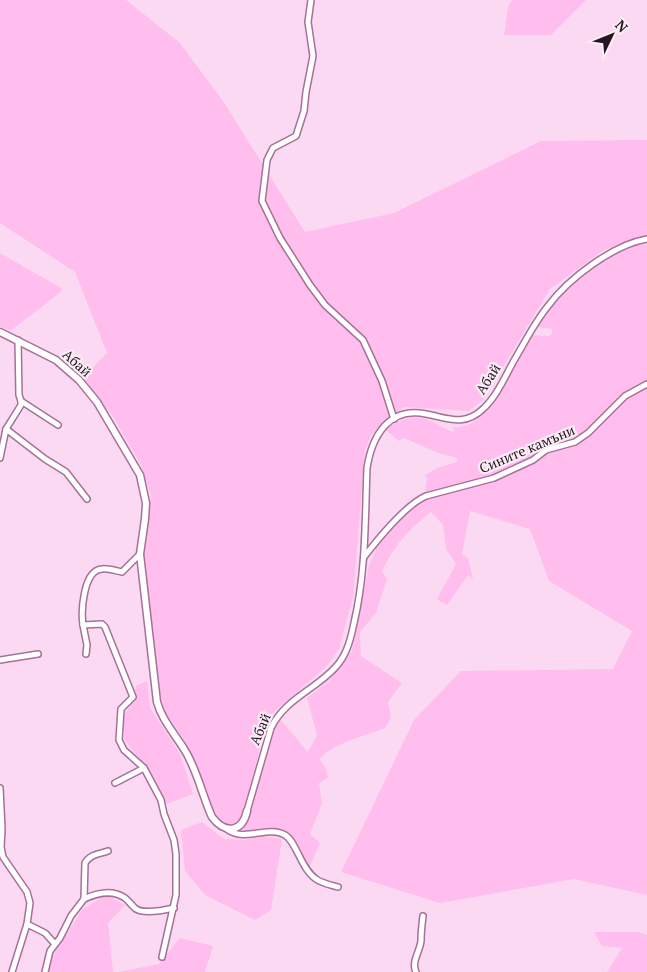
<svg xmlns="http://www.w3.org/2000/svg" width="647" height="972" viewBox="0 0 647 972" font-family="'PT Serif',serif">
<style>
.green{fill:#ffbeed}
.lines{fill:none;stroke-linecap:round;stroke-linejoin:round}
.minor-casing{stroke:#a67198;stroke-width:8}
.tertiary-casing{stroke:#a67198;stroke-width:9}
.minor{stroke:#fff;stroke-width:5}
.tertiary{stroke:#fff;stroke-width:6}
.labels{text-anchor:middle;stroke-width:4.5;stroke-linejoin:round;paint-order:stroke}
.street-label{font-size:14px;fill:#281323;stroke:#faeef6}
</style>
<rect width="100%" height="100%" fill="#fcd9f2"/>
<!-- green -->
<g class="green">
<path d="M0,0h126l54,43 43,58 82,131 89,-19 147,-72 106,-1v95l-43,15 -54,39 -67,111 -14,11 -65,-4 -21,16 -12,12 -6,15 -12,147 -14,52 -13,18 -58,50 -25,97 -4,6 -9,6 -12,-6 -5,-9 -30,-72 -18,-27 -6,-24 -15,-131 7,-62 -10,-30 -29,-50 -29,-37 24,-25 -32,-81 -75,-49z"/>
<path d="M512,0h74l-35,35h-47l4,-28z"/>
<path d="M647,244v651l-73,-16 -134,24 -99,-31 73,-152 47,-49 152,-2 19,-38 -83,-50 -19,-52 -60,-18 -8,43 6,4 5,21 -5,-4 -21,30 -10,-6 19,-35 -10,-15 -3,-24 -12,-13c-23,18 -36,33 -49,59l5,8 -11,34 -16,19 1,24 41,27 -14,19 3,16 -6,10c-16,6 -56,17 -65,31l6,10 2,9 -9,5 3,20 -12,31 10,9 -11,25c-15,-23 -12,-43 -46,-40 -7,0 -13,4 -20,1l7,-15 26,-89 5,-5 27,32 9,-17 -10,-37 22,-17 23,-30 17,-86 8,-18 23,-27 24,-22 3,-19 -2,-4 12,-7 20,-6v-4l-19,-5 -34,-15 -5,3 -14,-12c12,-9 28,-15 43,-9 9,3 16,9 26,12l-1,-5c9,0 18,-2 26,-9 20,-16 39,-60 52,-83l18,1 3,-2v-5l-15,-2 16,-24 13,-13 28,-22 36,-22z"/>
<path d="M0,253l61,35v4l-51,39 -10,-5z"/>
<path d="M147,681l3,27 30,46 13,40 -27,10 -16,-31 -26,-34v-24l7,-10 5,-19z"/>
<path d="M202,822l22,17 21,1 18,-4 19,3 -11,71 -16,10 -50,-25 -20,-24 -4,-41z"/>
<path d="M106,895l19,10 -17,18 5,49h-64l2,-14 32,-49z"/>
<path d="M594,932h44l9,3v37h-40l15,-24 -20,-2z"/>
<path d="M180,938l33,8 -8,26h-86l40,-8z"/>
</g>
<g class="lines">
<!-- minor casing -->
<g class="minor-casing">
<g id="minor">
<path d="M311,0l-3,22 5,34 -7,36 -2,19 -8,25 -23,12 -6,12 -5,41 18,37 30,47 15,20 38,35 19,41 12,38"/>
<path d="M21,401l37,24"/>
<path d="M6,429l39,30 21,13 21,27"/>
<path d="M0,458l6,-29 15,-24v-4l-2,-6 -1,-55"/>
<path d="M140,554l-18,18c-6,-1 -14,-4 -20,-3 -19,1 -21,43 -19,56l19,-1 3,3 28,70 -12,12 -2,31 5,10 20,18 17,32 3,14 10,26 2,14v41l-14,62"/>
<path d="M364,557c14,-18 41,-52 62,-61l68,-18 39,-18 13,-10 29,-8 13,-9 37,-37 22,-12"/>
<path d="M83,625l4,20 -1,9"/>
<path d="M0,660l38,-6"/>
<path d="M115,783l29,-15"/>
<path d="M0,788l2,41 -1,18 2,10 24,35 3,11 -3,21 -15,48"/>
<path d="M247,811l24,-83c15,-31 49,-40 68,-65 9,-12 12,-26 15,-40 12,-51 11,-103 13,-155 5,-32 22,-62 59,-54 22,4 38,13 57,-5 15,-14 23,-35 33,-52 10,-17 19,-35 32,-51 21,-28 65,-61 99,-67"/>
<path d="M228,830c18,12 40,-5 57,5 11,6 16,34 31,44 5,4 15,6 22,8"/>
<path d="M84,899c13,-6 28,-10 41,-1 4,3 7,8 11,11 8,5 29,1 38,-1"/>
<path d="M27,924l18,9 10,11"/>
<path d="M45,972l5,-21 10,-13 11,-22 13,-17 1,-36c5,-9 15,-9 23,-12"/>
<path d="M416,972c-5,-10 4,-21 5,-31 0,-9 1,-17 2,-25"/>
</g>
</g>
<!-- tertiary casing -->
<g class="tertiary-casing">
<path id="tertiary" d="M0,332l56,28 23,20 18,22 43,73 6,28 -1,16 -5,35 17,148c5,18 17,31 27,47 13,20 18,46 28,68 13,17 30,16 35,-6"/>
</g>
<!-- minor -->
<use href="#minor" class="minor"/>
<!-- tertiary -->
<use href="#tertiary" class="tertiary"/>
</g>
<g class="labels">
<!-- street labels -->
<g class="street-label">
<text transform="translate(77 363) rotate(42)" y="5">Абай</text>
<text transform="translate(488 379) rotate(-58)" y="5">Абай</text>
<text transform="translate(527 449) rotate(-23)" y="5">Сините камъни</text>
<text transform="translate(260 729) rotate(-67)" y="5">Абай</text>
</g>
</g>
<!-- north arrow -->
<g transform="translate(612 35) rotate(47)" stroke="#faeef6" stroke-width="4" paint-order="stroke">
<path d="M0-4L9 19L0 12L-9 19Z" fill="#281323"/>
<text y="-8" font-size="14" font-weight="bold" text-anchor="middle" fill="#281323">N</text>
</g>
</svg>
